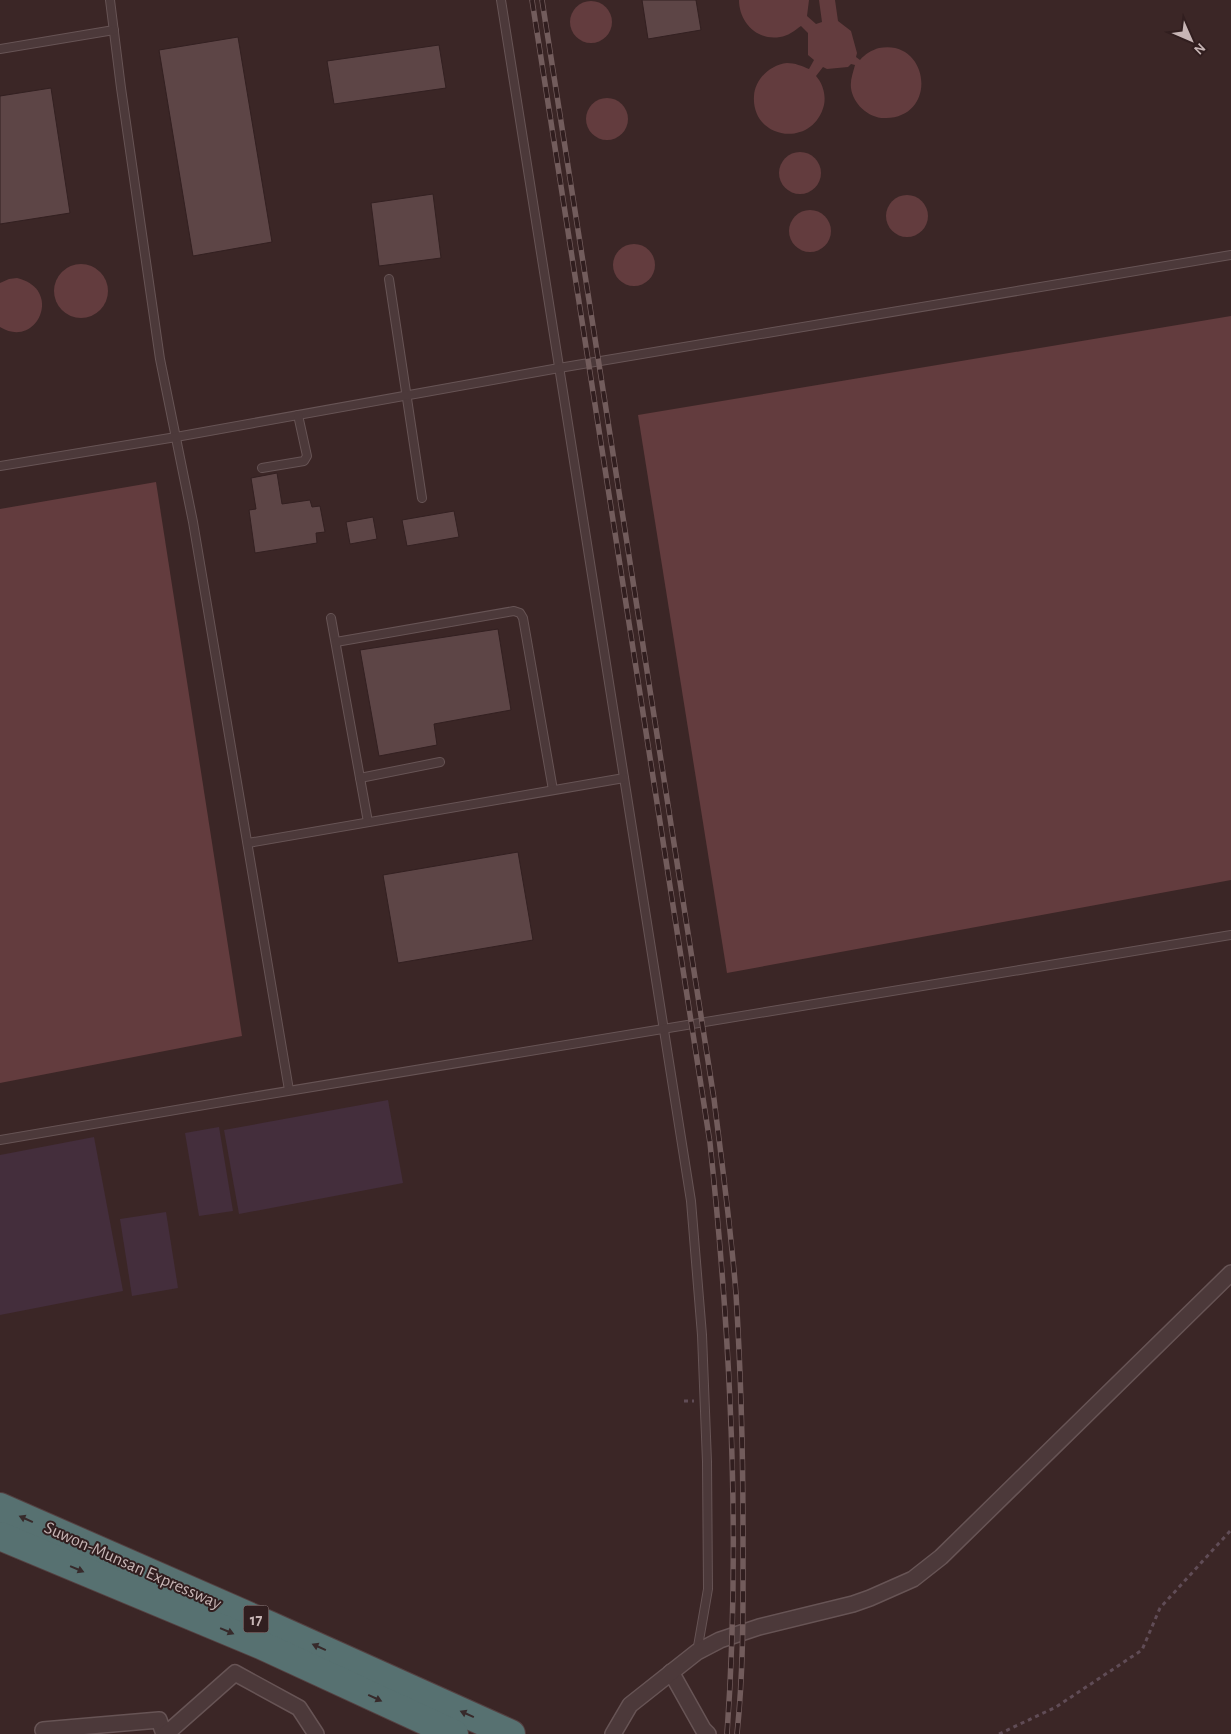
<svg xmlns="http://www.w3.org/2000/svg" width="1231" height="1734" viewBox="0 0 1231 1734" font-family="'Alegreya Sans',sans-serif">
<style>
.green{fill:#442e3c}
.water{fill:#633c3e}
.building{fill:#5d4546;stroke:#332021}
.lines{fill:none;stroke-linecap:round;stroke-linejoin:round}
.service-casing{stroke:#675455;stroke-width:10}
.minor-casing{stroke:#675455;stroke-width:18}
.motorway-casing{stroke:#544142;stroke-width:30}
.path{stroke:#604c56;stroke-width:3;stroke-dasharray:4 4;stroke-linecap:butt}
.service{stroke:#4c393a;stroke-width:8}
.minor{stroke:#4c393a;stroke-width:15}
.motorway{stroke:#577171;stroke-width:28}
.rail-casing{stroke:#725c5c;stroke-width:5.5}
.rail{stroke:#311e1f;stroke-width:4;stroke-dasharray:11;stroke-linecap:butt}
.oneway{fill:#372a2b}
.labels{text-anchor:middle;stroke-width:4;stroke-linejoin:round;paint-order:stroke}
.shield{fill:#311e1f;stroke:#9a8888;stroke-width:1}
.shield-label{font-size:16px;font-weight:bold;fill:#c7b5b5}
.street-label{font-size:18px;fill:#c7b5b5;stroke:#311e1f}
</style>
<rect width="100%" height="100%" fill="#3b2626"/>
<!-- green -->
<g class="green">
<path d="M388,1100l15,83 -164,31 -15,-84z"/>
<path d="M219,1127l14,84 -34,5 -14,-83z"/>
<path d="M94,1137l29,154 -123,24v-160z"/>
<path d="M166,1212l12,76 -46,8 -12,-77z"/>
</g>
<!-- water -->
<g class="water">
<path d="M739,0h70l-2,16 9,8 6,-2 -3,-22h16l3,21 13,10 6,22 -1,4 4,3c5,-6 12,-10 19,-12 50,-10 60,69 7,70 -17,1 -33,-14 -35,-30 -1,-8 2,-15 4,-23l-4,-1 -3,3 -21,2 -4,-2 -7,9c7,8 10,19 8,29 -11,44 -73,35 -70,-9 1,-17 16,-31 33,-33 8,0 15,3 22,6l5,-9 -6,-5v-22l-7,-7c-7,5 -13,10 -21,11 -23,4 -41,-15 -41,-37z"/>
<circle cx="591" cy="22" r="21"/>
<circle cx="607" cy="119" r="21"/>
<circle cx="800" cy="173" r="21"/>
<circle cx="907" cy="216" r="21"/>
<circle cx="810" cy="231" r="21"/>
<circle cx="634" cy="265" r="21"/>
<circle cx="81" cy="291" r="27"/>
<path d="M17,278c47,11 20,72 -17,49v-44l9,-4z"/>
<path d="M1231,316v564l-504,93 -89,-558z"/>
<path d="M156,482l86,554 -242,47v-574z"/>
</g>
<!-- building -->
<g class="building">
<path d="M642,0h54l5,30 -53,9z"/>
<path d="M238,37l34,205 -79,14 -34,-206z"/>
<path d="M439,45l7,43 -112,16 -7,-43z"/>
<path d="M51,88l19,125 -70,11v-128z"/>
<path d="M433,194l8,64 -62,8 -8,-63z"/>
<path d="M277,473l5,31 28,-4 2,7 8,-1 5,26 -9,1 1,10 -62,10 -6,-43 7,-1 -5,-31z"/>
<path d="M454,511l5,26 -52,9 -5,-26z"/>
<path d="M373,517l4,22 -27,5 -4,-22z"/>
<path d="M498,629l13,81 -77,14 3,21 -58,11 -19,-106z"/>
<path d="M518,852l15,88 -135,23 -15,-88z"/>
</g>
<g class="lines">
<!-- service casing -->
<g class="service-casing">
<g id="service">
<path d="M110,0l11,88 39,271 33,163 96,568"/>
<path d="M501,0l190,1201 11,134 5,127 1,127 -11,63"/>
<path d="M0,49l114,-19"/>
<path d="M389,279l33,219"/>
<path d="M0,466l176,-29 383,-69 672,-113"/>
<path d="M262,468l42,-7 3,-5 -9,-41"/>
<path d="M331,618l37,204"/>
<path d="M336,642l178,-31 6,2 3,5 30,172"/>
<path d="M360,778l80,-16"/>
<path d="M248,843l376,-65"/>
<path d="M0,1140c410,-71 821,-137 1231,-205"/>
</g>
</g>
<!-- minor casing -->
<g class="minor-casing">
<g id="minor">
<path d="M671,1672l32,57 5,5"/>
<path d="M43,1730l116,-10 5,14"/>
<path d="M166,1734l69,-61 64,35 17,26"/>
<path d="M613,1734l17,-29 67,-53 23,-12 39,-13 94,-23 17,-6 43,-19 28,-22 290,-284"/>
</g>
</g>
<!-- motorway casing -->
<g class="motorway-casing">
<g id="motorway">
<path d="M0,1507l271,119 240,108"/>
<path d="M0,1536l261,109 193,89"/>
</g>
</g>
<!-- path -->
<g class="path">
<path d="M684,1401h10"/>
<path d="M999,1734l57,-27 86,-57 18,-42 71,-78"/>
</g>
<!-- service -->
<use href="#service" class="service"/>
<!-- minor -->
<use href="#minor" class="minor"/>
<!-- motorway -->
<use href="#motorway" class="motorway"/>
<!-- rail casing -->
<g class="rail-casing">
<g id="rail">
<path d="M532,0l178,1143c21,196 31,394 17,591"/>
<path d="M542,0l172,1099c8,65 17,130 22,195 5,80 7,159 7,239 0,67 1,134 -6,201"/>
</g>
</g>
<!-- rail -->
<use href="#rail" class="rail"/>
</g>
<!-- one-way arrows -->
<defs><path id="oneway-solid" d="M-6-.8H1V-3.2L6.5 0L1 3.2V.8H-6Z" transform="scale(1.25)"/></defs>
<g class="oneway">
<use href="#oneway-solid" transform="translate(26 1519) rotate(-156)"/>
<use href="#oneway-solid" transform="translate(77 1569) rotate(23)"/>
<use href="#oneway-solid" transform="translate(227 1631) rotate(23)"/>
<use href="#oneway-solid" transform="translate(319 1647) rotate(-156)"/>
<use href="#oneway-solid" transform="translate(375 1698) rotate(25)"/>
<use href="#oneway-solid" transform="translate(467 1714) rotate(-156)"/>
</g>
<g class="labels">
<!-- shield labels -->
<rect class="shield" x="243.5" y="1605.5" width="25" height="27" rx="4"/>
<g class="shield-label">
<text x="256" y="1625">17</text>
</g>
<!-- street labels -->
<g class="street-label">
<text transform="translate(133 1565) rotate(24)" y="6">Suwon-Munsan Expressway</text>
</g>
</g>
<!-- north arrow -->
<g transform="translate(1191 40) rotate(135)" stroke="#311e1f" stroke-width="4" paint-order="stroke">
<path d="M0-4L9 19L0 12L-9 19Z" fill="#c7b5b5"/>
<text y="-8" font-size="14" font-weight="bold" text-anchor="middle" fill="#c7b5b5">N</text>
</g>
</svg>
